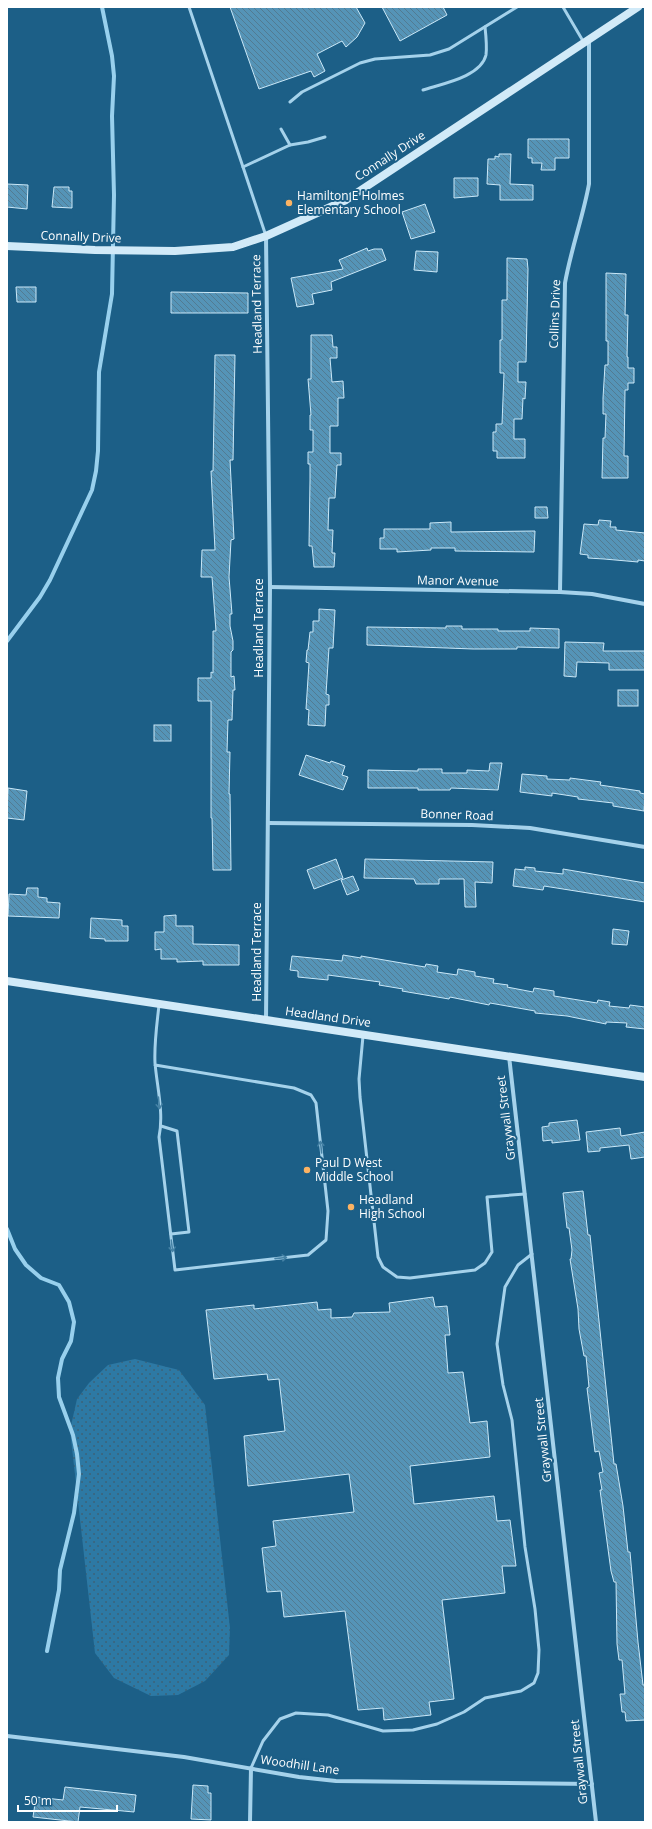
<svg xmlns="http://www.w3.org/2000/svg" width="652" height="1829" viewBox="0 0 652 1829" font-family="'Open Sans',sans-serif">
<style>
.park{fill:url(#park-dots)}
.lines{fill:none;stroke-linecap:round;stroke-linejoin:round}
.stream{stroke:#98d0ed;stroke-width:4}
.building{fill:url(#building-back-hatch);stroke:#cae8f8}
.lane{stroke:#a5d2eb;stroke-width:3}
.street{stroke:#a5d2eb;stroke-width:4}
.secondary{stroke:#d1eaf8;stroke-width:8}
.oneway{stroke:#4582a5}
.poi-dot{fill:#fcb363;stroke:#1c5f87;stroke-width:1.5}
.labels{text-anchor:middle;stroke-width:4;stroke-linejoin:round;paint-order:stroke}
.street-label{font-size:12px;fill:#fff;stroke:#1c5f87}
.poi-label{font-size:12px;fill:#fff;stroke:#1c5f87;text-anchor:start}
</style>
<defs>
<pattern id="park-dots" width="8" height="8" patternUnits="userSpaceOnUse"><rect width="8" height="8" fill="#2d79a4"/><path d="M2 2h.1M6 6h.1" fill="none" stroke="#3c6278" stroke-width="1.8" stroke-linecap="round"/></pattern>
<pattern id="building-back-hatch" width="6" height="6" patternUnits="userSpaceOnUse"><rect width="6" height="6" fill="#5594b7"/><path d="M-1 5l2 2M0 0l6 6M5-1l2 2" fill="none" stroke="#527b92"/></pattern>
</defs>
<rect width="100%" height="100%" fill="#1c5f87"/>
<!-- park -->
<path class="park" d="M135,1359l44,11 26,35 25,223 -1,27 -24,26 -27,14 -27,1 -37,-18 -19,-25 -25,-223 7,-31 12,-16 19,-18z"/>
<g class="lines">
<!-- stream -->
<g class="stream">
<path d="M7,641l33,-44 10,-17 42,-90 4,-19 2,-20 1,-79 13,-78 2,-99 -2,-79 2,-40 -2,-20 -10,-49"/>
<path d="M7,1229l8,20 11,16 15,13 18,7 10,17 5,20 -3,19 -9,18 -4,19 1,19 14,38 4,19 2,20 -5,39 -14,57 -1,20 -12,61"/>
</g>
</g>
<!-- building -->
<g class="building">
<path d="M230,7h126l9,16 -8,14 -11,10 -4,-6 -25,13 8,17 -11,6 -3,-6 -52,18z"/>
<path d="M382,7h61l4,8 -47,26z"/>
<path d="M528,139h41v19h-14v12h-14l1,-7h-10v-5h-4z"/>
<path d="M499,154h12l-1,30 23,1v15h-33v-15l-13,-1 1,-25h7v-3l4,1z"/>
<path d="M454,178h24v18l-24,2z"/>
<path d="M7,184l21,1 -1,24 -20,-2z"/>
<path d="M54,187h15v4h3v17l-20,-1z"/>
<path d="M425,204l10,28 -24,7 -9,-27z"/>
<path d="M367,248l1,3 6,-2h8l4,11 -55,22 1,8 -20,4 2,10 -17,3 -6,-29 52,-9 -4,-9z"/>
<path d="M416,251l22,1 -1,20 -23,-2z"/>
<path d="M507,258l20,1 1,10 -2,93h-8v20h8l-1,17 -2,-1 -1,21h-8v20h11v19h-28v-7h-4v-19h3v-8h6l2,-51h-4v-33h2v-40h5z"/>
<path d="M606,273l20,1 -1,41h3l-1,42h1v11h6v15h-6v7h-3l-1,66h4v22h-26l1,-40h2l1,-24h-3v-16l2,-33h3v-24h-2z"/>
<path d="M16,287h20v15h-19z"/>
<path d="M171,292l77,1v20h-77z"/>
<path d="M311,335h21l1,12h4v11h-7l2,24 11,-1 1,17h-6v28h-8v27h11v12h-4l-2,33h-6l-1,32h5l-1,23h3l-1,14h-20l-2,-21h-3l1,-66v-16h-2v-12h5v-22h-3v-15h1l-3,-36h3z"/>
<path d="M215,355h20l-2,105h-3l4,79 -3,1 -2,37 3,37h-2v12l3,15v9l-2,2v25l3,-1 1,14h-2l-1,30h-4l-1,32h3l-1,42h1l1,76h-18l-1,-52h-1v-117h-13v-23h13v-6l2,1v-42h3l-4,-54h-11l1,-27h13l-4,-79h2z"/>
<path d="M535,507h12l1,11h-13z"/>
<path d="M599,520l12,1 -1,6h6v3l29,3v28l-7,-1v2l-34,-3 -16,-1v-3l-8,-1 4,-30 14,1z"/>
<path d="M451,522v10l84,-1 -1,21 -79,-1v-3h-24v2l-34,2v-3h-17v-11h4v-9h46v-6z"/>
<path d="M319,609l16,1 -2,38h-4l-3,46 3,1v10h-3l-1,21 -17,-1 1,-15 -3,-1 3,-46 -3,-1 1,-12h1l2,-18h3v-11h6z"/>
<path d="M446,626h16v3h36v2h32v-3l29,1v19l-42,-1v2h-44l-106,-4v-18l79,1z"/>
<path d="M565,642l39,1 -1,8h42v19h-36v-7l-32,-1 -1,15 -12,-1z"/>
<rect x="618" y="690" width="20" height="16"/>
<rect x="154" y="725" width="17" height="16"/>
<path d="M306,755l24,8 1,-2 14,5 -3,9 6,2 -5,13 -44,-15z"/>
<path d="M490,763h12l-4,27 -47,-2 -1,2h-32v-2h-50v-18l50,1v-2h24v4h25v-3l22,1z"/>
<path d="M522,774l25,2v3l23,1v-2l31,4 -1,3 40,6v2l5,1 -1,17 -31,-5v-3l-35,-4v-2l-26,-4v3l-32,-4z"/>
<path d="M8,788l19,3 -3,29 -17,-2z"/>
<path d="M336,859l7,19 -29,11 -7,-19z"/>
<path d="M365,859l128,3 -1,21 -17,-1 1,25h-11l-1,-28h-25v5h-23l-2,-5 -50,-1z"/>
<path d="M525,867l10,1v3l28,3v-5l82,14v19l-101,-16 -1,4 -30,-4 2,-17 10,1z"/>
<path d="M353,876l6,14 -12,5 -6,-15z"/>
<path d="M27,888h11v9l9,1v4l13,1 -1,15 -51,-2 1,-22 17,1z"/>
<path d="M176,915v11h17v18l46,1v20h-36v-4l-26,1v-3h-16v-10l-6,1v-18h9v-16z"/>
<path d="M91,918l31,2v6h6v15h-23v-2l-15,-1z"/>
<path d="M613,929l16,2 -2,14 -15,-1z"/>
<path d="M343,955l18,3v-2l64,11 1,-3 12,2 -1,6 20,3 1,-6 17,3v4l19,3 -1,4 15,2 -1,2 26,5 1,-4 20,3v5l43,7 1,-3 12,2 -1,4 20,2 1,-3 15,2v22l-19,-2 1,-4 -21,-1v2l-39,-8 -32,-3v-2l-45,-8 -1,2 -39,-8 -1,2 -47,-8 1,-2 -24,-4 1,-3 -52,-7v5l-30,-3v-6l-8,-1 2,-14 50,5z"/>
<path d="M577,1120l3,20 -28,3v-3l-9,1 -1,-14 7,-1v-3z"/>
<path d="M620,1128l1,8 24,-4v25l-14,2 -2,-14 -29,3v3l-12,1 -2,-20z"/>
<path d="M583,1191l5,44h2l24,229h2l7,42 5,46h2l8,90 5,43h2v35l-19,1 -1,-9h-3l-2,-18h5l-3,-34h-3l-2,-16 -1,-62h-2l-3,-11 -11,-81h2l-3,-17 4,-1 -4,-21 -4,1 -8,-64 2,-1 -3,-31h-2l-5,-27 -1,-20 -8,-50h1l1,-9 -3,-22h-2l-4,-35z"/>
<path d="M433,1297l2,10 12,-1 3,29h-5l3,38 15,-1 7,51 17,-2 3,36 -80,9 4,38 80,-8 3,25 13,-1 6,46h-14l3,27 -63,7 12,99 -25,3 2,13 -47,5 -1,-12 -25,2 -13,-99 -61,6 -3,-26 -14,1 -5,-44 14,-2 -3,-25 81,-9 -5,-38 -101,12 -4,-50 41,-5 -6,-52 -11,1 -1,-6 -53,5 -8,-69 48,-5v4l63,-7 1,8 13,-1v9l21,-1 2,-4 36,-1 -1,-9z"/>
<path d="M193,1785l15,1v7h3v27l-20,-1z"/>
<path d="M65,1787l71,8 -2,17 -54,-5 -2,15 -45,-5 3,-20 27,3z"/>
</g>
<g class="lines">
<!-- lane -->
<g class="lane">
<path d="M189,7l54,160"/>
<path d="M563,7l20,34"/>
<path d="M423,90c18,-6 58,-13 63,-35 1,-8 0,-19 -1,-28"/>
<path d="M290,102l12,-10 58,-29 15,-4 55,-4 19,-6 68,-42"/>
<path d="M290,145l18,-3 17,-5"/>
<path d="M266,236l-23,-69 47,-22 -9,-16"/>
<path d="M363,1036l-4,43 1,18 18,160 5,10 14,10 13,1 65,-8 10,-7 7,-11 -5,-55 38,-3"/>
<path d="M155,1065l139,23 17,7 5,8 12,108 -2,29 -18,15 -133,15 -16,-133c5,-24 -2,-50 -4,-74 -1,-20 2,-39 4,-58"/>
<path d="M161,1126l16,5 12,101 -18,2"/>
<path d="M251,1768l12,-27 17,-22 16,-6 32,2 55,16 30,-1 24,-6 27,-12 21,-14 36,-7 13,-8 4,-10 1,-23 -4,-41 -10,-62 -13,-127 -9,-35 -6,-41 8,-57 13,-22 14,-11"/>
</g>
<!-- street -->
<g class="street">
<path d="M270,587l290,5 32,2 53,10"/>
<path d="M560,592l5,-309c6,-34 18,-66 24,-99v-143"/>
<path d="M268,823l204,2 58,3 115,19"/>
<path d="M266,1020l4,-433 -4,-351"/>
<path d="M509,1056l87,766"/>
<path d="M7,1736l177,21 115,20 37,4 256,3"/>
<path d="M250,1822l1,-54"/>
</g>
<!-- secondary -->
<g class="secondary">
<path d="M7,246l88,4 80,1 58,-4 33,-11 80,-36 292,-193"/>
<path d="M7,981l638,96"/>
</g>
</g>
<!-- one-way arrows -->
<defs><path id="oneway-shaft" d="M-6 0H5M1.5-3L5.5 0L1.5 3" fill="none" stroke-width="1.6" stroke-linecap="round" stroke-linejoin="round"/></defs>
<g class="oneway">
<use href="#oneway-shaft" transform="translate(159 1103) rotate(84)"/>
<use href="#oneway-shaft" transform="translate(321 1147) rotate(-96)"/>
<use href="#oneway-shaft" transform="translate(172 1246) rotate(83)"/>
<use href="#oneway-shaft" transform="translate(281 1258) rotate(-6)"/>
</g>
<!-- markers -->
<g class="poi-dot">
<circle cx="289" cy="203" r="4"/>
<circle cx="307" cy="1170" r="4"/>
<circle cx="351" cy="1207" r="4"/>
</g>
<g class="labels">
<!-- street labels -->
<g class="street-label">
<text transform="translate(390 156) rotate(-33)" y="4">Connally Drive</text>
<text transform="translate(81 237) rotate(2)" y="4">Connally Drive</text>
<text transform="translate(257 304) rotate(-91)" y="4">Headland Terrace</text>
<text transform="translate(555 314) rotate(-88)" y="4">Collins Drive</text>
<text transform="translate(458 581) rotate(1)" y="4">Manor Avenue</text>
<text transform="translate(259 628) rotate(-90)" y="4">Headland Terrace</text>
<text transform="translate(457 815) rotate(2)" y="4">Bonner Road</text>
<text transform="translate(257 952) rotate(-90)" y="4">Headland Terrace</text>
<text transform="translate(328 1017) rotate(8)" y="4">Headland Drive</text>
<text transform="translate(506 1118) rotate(-97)" y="4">Graywall Street</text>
<text transform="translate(543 1440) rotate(-96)" y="4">Graywall Street</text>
<text transform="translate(579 1762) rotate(-96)" y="4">Graywall Street</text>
<text transform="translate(300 1765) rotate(8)" y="4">Woodhill Lane</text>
</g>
<!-- poi labels -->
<g class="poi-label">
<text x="297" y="200">Hamilton E Holmes<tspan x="297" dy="14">Elementary School</tspan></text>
<text x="315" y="1167">Paul D West<tspan x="315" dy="14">Middle School</tspan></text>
<text x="359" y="1204">Headland<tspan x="359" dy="14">High School</tspan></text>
</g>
</g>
<!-- border -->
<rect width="652" height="1829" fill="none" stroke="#ffffff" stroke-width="16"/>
<!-- scale -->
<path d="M18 1805v6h99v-6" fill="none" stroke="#ffffff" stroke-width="2"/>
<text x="24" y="1805" font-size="12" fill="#ffffff" stroke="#1c5f87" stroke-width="3" paint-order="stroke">50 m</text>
</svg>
